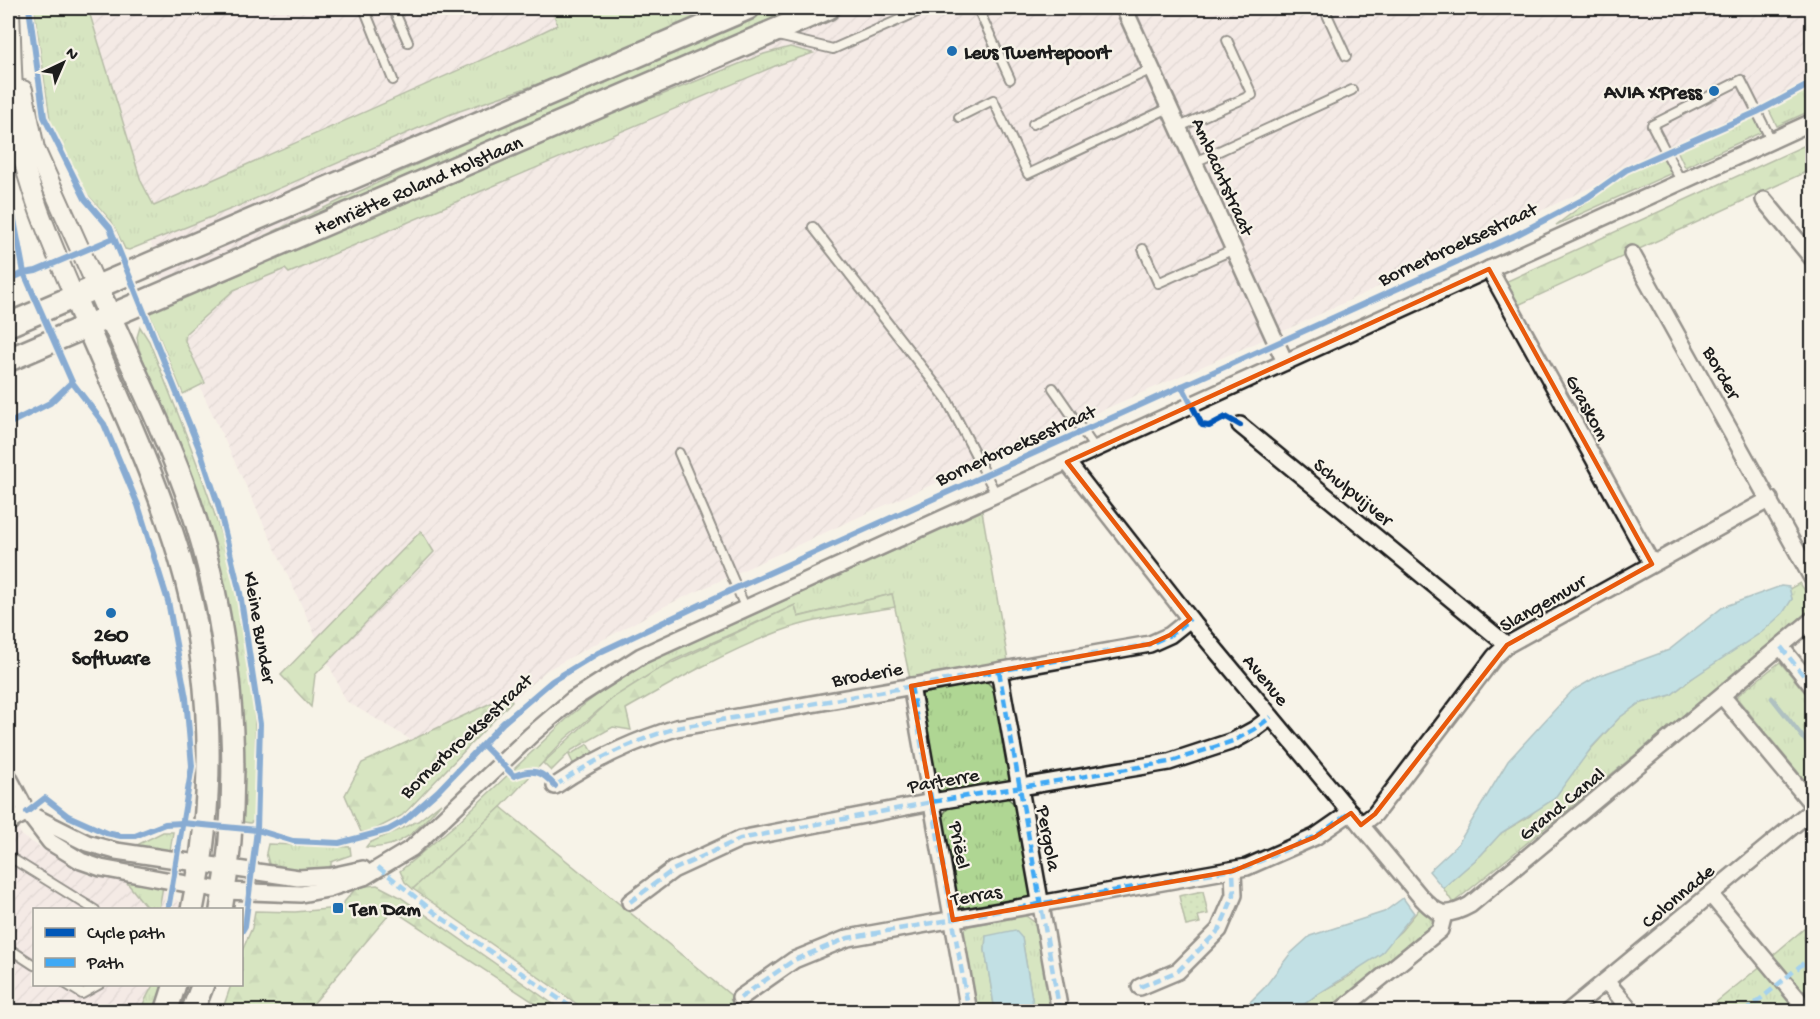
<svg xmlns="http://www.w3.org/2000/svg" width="1820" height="1019" viewBox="0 0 1820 1019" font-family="'Gochi Hand',sans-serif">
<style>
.industrial{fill:url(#industrial-furrows)}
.grass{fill:url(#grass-tufts);stroke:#667958;stroke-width:1.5}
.forest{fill:url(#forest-firs);stroke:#667958;stroke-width:1.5}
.park{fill:url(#park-dots);stroke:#667958;stroke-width:1.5}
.water{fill:#80cbe0;stroke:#588592;stroke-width:1.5}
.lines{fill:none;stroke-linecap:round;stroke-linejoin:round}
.stream{stroke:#588592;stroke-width:4.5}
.service-casing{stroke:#1c1c1c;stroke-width:12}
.minor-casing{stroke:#1c1c1c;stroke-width:20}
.tertiary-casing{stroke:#1c1c1c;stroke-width:22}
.secondary-casing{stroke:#1c1c1c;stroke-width:26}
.primary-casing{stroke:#1c1c1c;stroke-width:27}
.service{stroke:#f7f3e8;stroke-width:8}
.minor{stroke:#f7f3e8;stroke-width:15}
.tertiary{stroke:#f7f3e8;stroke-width:18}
.secondary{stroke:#f7f3e8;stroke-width:21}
.primary{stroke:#f7f3e8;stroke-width:22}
.quiet{stroke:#3fa9f5;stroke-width:4.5;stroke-dasharray:9 4.5;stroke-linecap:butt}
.cycleway-casing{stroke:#f7f3e8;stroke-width:10}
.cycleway{stroke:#0057b8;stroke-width:6}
.marked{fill:none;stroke:#e8590c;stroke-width:4.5;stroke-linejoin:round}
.poi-dot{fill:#1f6fb2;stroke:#f7f3e8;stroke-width:2}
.labels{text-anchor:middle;stroke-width:4.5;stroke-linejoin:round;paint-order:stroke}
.poi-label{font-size:20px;font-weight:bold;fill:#1c1c1c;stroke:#f7f3e8;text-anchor:start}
.street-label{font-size:20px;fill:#1c1c1c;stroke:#f7f3e8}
</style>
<defs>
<pattern id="industrial-furrows" width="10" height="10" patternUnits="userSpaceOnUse" patternTransform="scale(1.5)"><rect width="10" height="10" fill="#efdfe3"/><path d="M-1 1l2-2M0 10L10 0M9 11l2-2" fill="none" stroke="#ccbfc2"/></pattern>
<pattern id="grass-tufts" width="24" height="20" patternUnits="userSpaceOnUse" patternTransform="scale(1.5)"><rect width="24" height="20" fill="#afd693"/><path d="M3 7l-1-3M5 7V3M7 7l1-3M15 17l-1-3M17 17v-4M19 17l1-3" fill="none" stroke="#96b77e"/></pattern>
<pattern id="forest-firs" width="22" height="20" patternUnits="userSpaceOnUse" patternTransform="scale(1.5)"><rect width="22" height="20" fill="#afd693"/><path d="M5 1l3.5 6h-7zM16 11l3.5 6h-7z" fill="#96b77e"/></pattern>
<pattern id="park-dots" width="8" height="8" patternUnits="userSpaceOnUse" patternTransform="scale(1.5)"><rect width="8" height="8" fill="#afd693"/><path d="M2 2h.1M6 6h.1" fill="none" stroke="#96b77e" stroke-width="1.8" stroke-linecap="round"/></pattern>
</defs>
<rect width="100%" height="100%" fill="#f7f3e8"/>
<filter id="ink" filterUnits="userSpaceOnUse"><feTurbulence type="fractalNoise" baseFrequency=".0167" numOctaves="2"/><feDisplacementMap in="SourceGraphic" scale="12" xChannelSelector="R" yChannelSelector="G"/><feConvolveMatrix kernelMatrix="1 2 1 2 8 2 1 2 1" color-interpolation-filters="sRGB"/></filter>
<g filter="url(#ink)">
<!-- industrial -->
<g class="industrial">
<path d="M90,8h1722v76l-522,244 -416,182 -207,95 -120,65 -102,90 -99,-59 -172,-370z"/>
<path d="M8,812l15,25 65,38 68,10 22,16 3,8 -147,1v74l132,1 -8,26h-150z"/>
</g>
<!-- grass -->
<g class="grass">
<path d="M34,8h54l53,173 13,25 372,-166 31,-15 -3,-11 18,-6h154l-177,72 -98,34 -215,93 -107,43 -4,-1 -13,-27 -45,-50 -16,-46z"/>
<path d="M771,8h37l-504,217 -40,11 267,-125z"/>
<path d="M790,47l23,6 -38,13 -486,207 -4,-4 -51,21 -48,43 -1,8 20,42 -22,11 -35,-84 471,-205 40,-9 105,-42z"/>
<path d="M1812,86v24l-35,16 -9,-18z"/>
<path d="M1753,115l9,17 -77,35 -8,-17z"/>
<path d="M1664,156l8,17 -116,52 70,-52z"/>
<path d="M140,327l9,14c45,113 94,228 104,352 4,42 2,84 2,127l-5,3 -12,-2 -1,-109 -75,-304 -23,-59 -2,-12z"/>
<path d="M982,511l26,150 -98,18 -18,-85 -95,23 -2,-12 -123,56 -58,36 -49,42 -64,68 -88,82 -8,-7 -5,-11 56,-47 115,-109 57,-44z"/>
<path d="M1800,583l12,19v9l-359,292 -10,-15 38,-33 20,-22 29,-17 89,-98 19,-14 33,-9 121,-96 -3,-10z"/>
<path d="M1780,662l32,39v88l-76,-92z"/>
<path d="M980,681l7,1 9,9 15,87 -6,6 -62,10 -8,-11 -17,-84 7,-8z"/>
<path d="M1006,797l11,9 14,88 -2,4 -70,11 -17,-93 6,-8z"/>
<path d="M441,803c-21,24 -40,48 -75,44l3,-4 49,-22z"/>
<path d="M163,832h10l-3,19 -37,-4z"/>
<path d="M268,844l82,3 1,8 -20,7v4l-21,6 -39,-1 -5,-18z"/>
<path d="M124,879l39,7 -4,23h-11z"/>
<path d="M1421,907l13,16 -107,88 -32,1 20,-16 35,-20 51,-45z"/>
<path d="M1026,916l12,9 15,86h-19l-12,-73 -36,-2 -1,14 10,61h-20l-12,-80 6,-5z"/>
<path d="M1812,922v64l-9,7 -31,-37z"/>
<path d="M1762,965l31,37 -12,9 -77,1z"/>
<path d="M153,985h12l-8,26 -18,1z"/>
</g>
<!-- forest -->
<g class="forest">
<path d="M1812,142v27l-296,137 -13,-23z"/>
<path d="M421,531l13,21 -119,123 -4,32 -30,-32z"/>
<path d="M892,594l3,13c-39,7 -81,11 -117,25 -53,20 -103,49 -152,77l5,21 -18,-3 -41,23 -21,21 -8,-8 71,-66 41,-26 140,-66 3,12z"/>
<path d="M508,695l4,6 -109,114 -31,16 -11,1 -16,-37 17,-32z"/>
<path d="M501,807l249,204h-163l-174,-122z"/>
<path d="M377,885l23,12 163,114h-16l-154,-101 -86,101h-85l9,-26 11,-1v-33l10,-23 3,-17 40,1 44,-4 18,-21z"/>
</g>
<!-- park -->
<g class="park">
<path d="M588,744l6,10 -20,11 -5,-10z"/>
<path d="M1203,891l5,23 -10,2 2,7 -14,3 -7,-30z"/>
</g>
<!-- water -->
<g class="water">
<path d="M1781,586l8,1 3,12 -9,14 -21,19 -71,47 -20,16 -33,9 -19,14 -27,29 -38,52 -53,34 -20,22 -38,33 -14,-17 29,-27 50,-83 64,-70 26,-15 71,-26 54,-43z"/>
<path d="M1403,898l11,15 -33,41 -66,42 -20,15h-54l23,-23 26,-34 20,-18 74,-24z"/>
<path d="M1015,930l7,8 12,73h-39l-10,-61 1,-14z"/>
</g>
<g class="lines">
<!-- stream -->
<path class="stream" d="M1772,698l40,51"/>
<!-- service casing -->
<g class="service-casing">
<g id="service">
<path d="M364,8l29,72"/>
<path d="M393,8l15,34"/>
<path d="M993,8l-13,5 30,66"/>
<path d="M1324,8l22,48"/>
<path d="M778,36l55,13 93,-41"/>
<path d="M959,117l34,-17 35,74 141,-66"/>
<path d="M1033,124l119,-55"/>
<path d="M1179,127l73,-32 -25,-55"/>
<path d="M1195,162l157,-72"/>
<path d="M1681,181l-29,-56 89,-45 30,60"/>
<path d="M813,227l133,171 50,96"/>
<path d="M1143,249l15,34 76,-34"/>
<path d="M1053,388l43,62"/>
<path d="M679,453l66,154"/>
<path d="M8,856l87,54"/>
<path d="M8,948l26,17"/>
<path d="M66,984l16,10 18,-10"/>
</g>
</g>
<!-- minor casing -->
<g class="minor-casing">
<g id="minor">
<path d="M1124,8l161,354"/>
<path d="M1764,200l48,58"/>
<path d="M1632,254l180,324"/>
<path d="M1489,269l163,295"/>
<path d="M1240,425l267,220"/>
<path d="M1067,462l123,157 229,276c18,20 26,24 51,10l342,-285"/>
<path d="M1781,647l31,39"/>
<path d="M999,671l61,341"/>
<path d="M911,686l58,326"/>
<path d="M1723,697l89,107"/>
<path d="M8,776l19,36 -19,11"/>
<path d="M555,786c38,-26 78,-45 121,-58l474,-84 20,-9 20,-16"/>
<path d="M27,812l23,30 31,19 20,7 124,23 76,3 27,-5 36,-12 48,-29 119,-113 41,-35 69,-44 1171,-534"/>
<path d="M29,814l58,29 29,8 182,27 33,-2 32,-7"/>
<path d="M1361,825l14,-11 120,-158 12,-11 263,-146"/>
<path d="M1711,895l98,117"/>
<path d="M630,902l43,-32 67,-31 192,-37 237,-40 64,-21 22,-12 16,-12"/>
<path d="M1606,981l26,31"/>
<path d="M1140,987l38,-16 41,-41 15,-35 -1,-24"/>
<path d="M740,998l54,-38 54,-22 399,-71 68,-30 36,-25"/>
<path d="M1339,1012l101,-82 4,-16"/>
<path d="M1568,1012l244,-202"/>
</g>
</g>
<!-- tertiary casing -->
<g class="tertiary-casing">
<g id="tertiary">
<path d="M10,11c2,42 1,87 9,129 10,54 34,106 55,156"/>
<path d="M23,90l12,59 62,138"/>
</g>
</g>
<!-- secondary casing -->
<g class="secondary-casing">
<g id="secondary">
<path d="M97,287c26,61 57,121 81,183 53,135 68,298 43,440"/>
<path d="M74,296c37,87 79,172 106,262 34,114 36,236 12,352"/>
<path d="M166,1012l9,-28"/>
<path d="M192,1012l11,-28"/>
</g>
</g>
<!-- primary casing -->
<g class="primary-casing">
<g id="primary">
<path d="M8,325l740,-317"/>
<path id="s1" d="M8,360l820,-352"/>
</g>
</g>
<!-- service -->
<use href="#service" class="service"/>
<!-- minor -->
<use href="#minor" class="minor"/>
<!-- tertiary -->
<use href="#tertiary" class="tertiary"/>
<!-- secondary -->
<use href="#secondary" class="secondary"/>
<!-- primary -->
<use href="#primary" class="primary"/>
<!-- quiet -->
<g class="quiet">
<path d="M1781,647l31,39"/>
<path d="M999,671l61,341"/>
<path d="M911,686l58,326"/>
<path d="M555,786c38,-26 78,-45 121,-58l474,-84 20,-9 20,-16"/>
<path d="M378,867l61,49 139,96"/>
<path d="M630,902l43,-32 67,-31 192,-37 237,-40 64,-21 22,-12 16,-12"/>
<path d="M1140,987l38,-16 41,-41 15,-35 -1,-24"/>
<path d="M740,998l54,-38 54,-22 399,-71 68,-30 36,-25"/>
<path d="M1745,1012l67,-56"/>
</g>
<!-- cycleway casing -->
<g class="cycleway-casing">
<g id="cycleway">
<path d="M29,8l15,109 41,82 25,29 4,10 87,215 17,51 22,89 20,131 -3,106 -12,96 -3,5"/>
<path d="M8,188l16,85 48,109 32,42 34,81 30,96 18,97 6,68 -24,144"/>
<path d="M8,280l16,-7 12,-2 78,-33"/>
<path d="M1182,386l20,39 7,1 17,-9 14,8"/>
<path d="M8,424l42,-21 22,-21"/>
<path d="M484,746l30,30c19,-8 28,-5 41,10"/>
<path d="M27,812l18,-14 23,18 38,17 15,3h14l30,-12 17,-1 75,7 36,11 46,2 49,-13 16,-9 34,-30 65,-68 49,-42 46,-28 138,-65 782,-354 70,-37 38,-27 131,-58 55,-29"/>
</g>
</g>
<!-- cycleway -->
<use href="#cycleway" class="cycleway"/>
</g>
</g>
<!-- marked area -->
<path d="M0 0H1820V1019H0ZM1489,269l163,295 -145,81 -132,169 -14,11 -10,-12 -36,24 -82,34 -280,49 -42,-234 239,-42 20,-9 20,-16 -123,-157z" fill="#f7f3e8" fill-opacity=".55" fill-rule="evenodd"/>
<path class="marked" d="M1489,269l163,295 -145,81 -132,169 -14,11 -10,-12 -36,24 -82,34 -280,49 -42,-234 239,-42 20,-9 20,-16 -123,-157z"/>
<!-- markers -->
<g class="poi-dot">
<circle cx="952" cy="51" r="6"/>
<circle cx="1714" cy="91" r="6"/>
<circle cx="111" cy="613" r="6"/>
<rect x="332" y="902" width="12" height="12" rx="3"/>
</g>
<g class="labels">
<!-- poi labels -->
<g class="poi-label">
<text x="964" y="58">Leus Twentepoort</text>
<text x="1702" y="98" text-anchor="end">AVIA XPress</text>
<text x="111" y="641" text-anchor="middle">2GO<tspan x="111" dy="23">Software</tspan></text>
<text x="350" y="915">Ten Dam</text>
</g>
<!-- street labels -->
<g class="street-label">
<text transform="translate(1224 176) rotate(66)" y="7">Ambachtstraat</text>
<text dy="7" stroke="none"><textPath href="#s1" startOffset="446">Henriëtte Roland Holstlaan</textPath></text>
<text transform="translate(1457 243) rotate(-25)" y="7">Bornerbroeksestraat</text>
<text transform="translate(1723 372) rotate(61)" y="7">Border</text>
<text transform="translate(1589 407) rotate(61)" y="7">Graskom</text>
<text transform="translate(1015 444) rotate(-24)" y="7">Bornerbroeksestraat</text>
<text transform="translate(1354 491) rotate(39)" y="7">Schulpvijver</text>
<text transform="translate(1542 602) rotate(-30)" y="7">Slangemuur</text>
<text transform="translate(261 627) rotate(80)" y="7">Kleine Bunder</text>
<text transform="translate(867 673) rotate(-10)" y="7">Broderie</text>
<text transform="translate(1267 679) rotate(50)" y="7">Avenue</text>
<text transform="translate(465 735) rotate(-43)" y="7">Bornerbroeksestraat</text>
<text transform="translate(943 779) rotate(-10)" y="7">Parterre</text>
<text transform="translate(1561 803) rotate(-39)" y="7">Grand Canal</text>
<text transform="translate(1050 838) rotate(80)" y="7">Pergola</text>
<text transform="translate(961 845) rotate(80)" y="7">Priëel</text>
<text transform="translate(976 894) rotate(-10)" y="7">Terras</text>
<text transform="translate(1677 895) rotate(-40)" y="7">Colonnade</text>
</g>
</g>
<!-- margin -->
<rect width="1820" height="1019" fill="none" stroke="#f7f3e8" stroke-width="30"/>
<rect x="15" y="15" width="1790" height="989" fill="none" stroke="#1c1c1c" stroke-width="2" filter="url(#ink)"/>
<!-- legend -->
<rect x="33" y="908" width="210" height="78" fill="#f7f3e8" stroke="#9f9d96" stroke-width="1.5"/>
<rect x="45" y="928" width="30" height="9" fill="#0057b8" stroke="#9f9d96" stroke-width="1.5"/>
<text x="87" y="938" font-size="18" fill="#1c1c1c">Cycle path</text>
<rect x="45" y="958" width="30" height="9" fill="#3fa9f5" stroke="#9f9d96" stroke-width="1.5"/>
<text x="87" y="968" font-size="18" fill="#1c1c1c">Path</text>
<!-- north arrow -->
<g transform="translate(63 63) rotate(44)" stroke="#f7f3e8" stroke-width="4.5" paint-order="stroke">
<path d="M0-4.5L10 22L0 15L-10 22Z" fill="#1c1c1c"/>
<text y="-9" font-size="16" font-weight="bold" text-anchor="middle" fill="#1c1c1c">N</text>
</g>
</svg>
